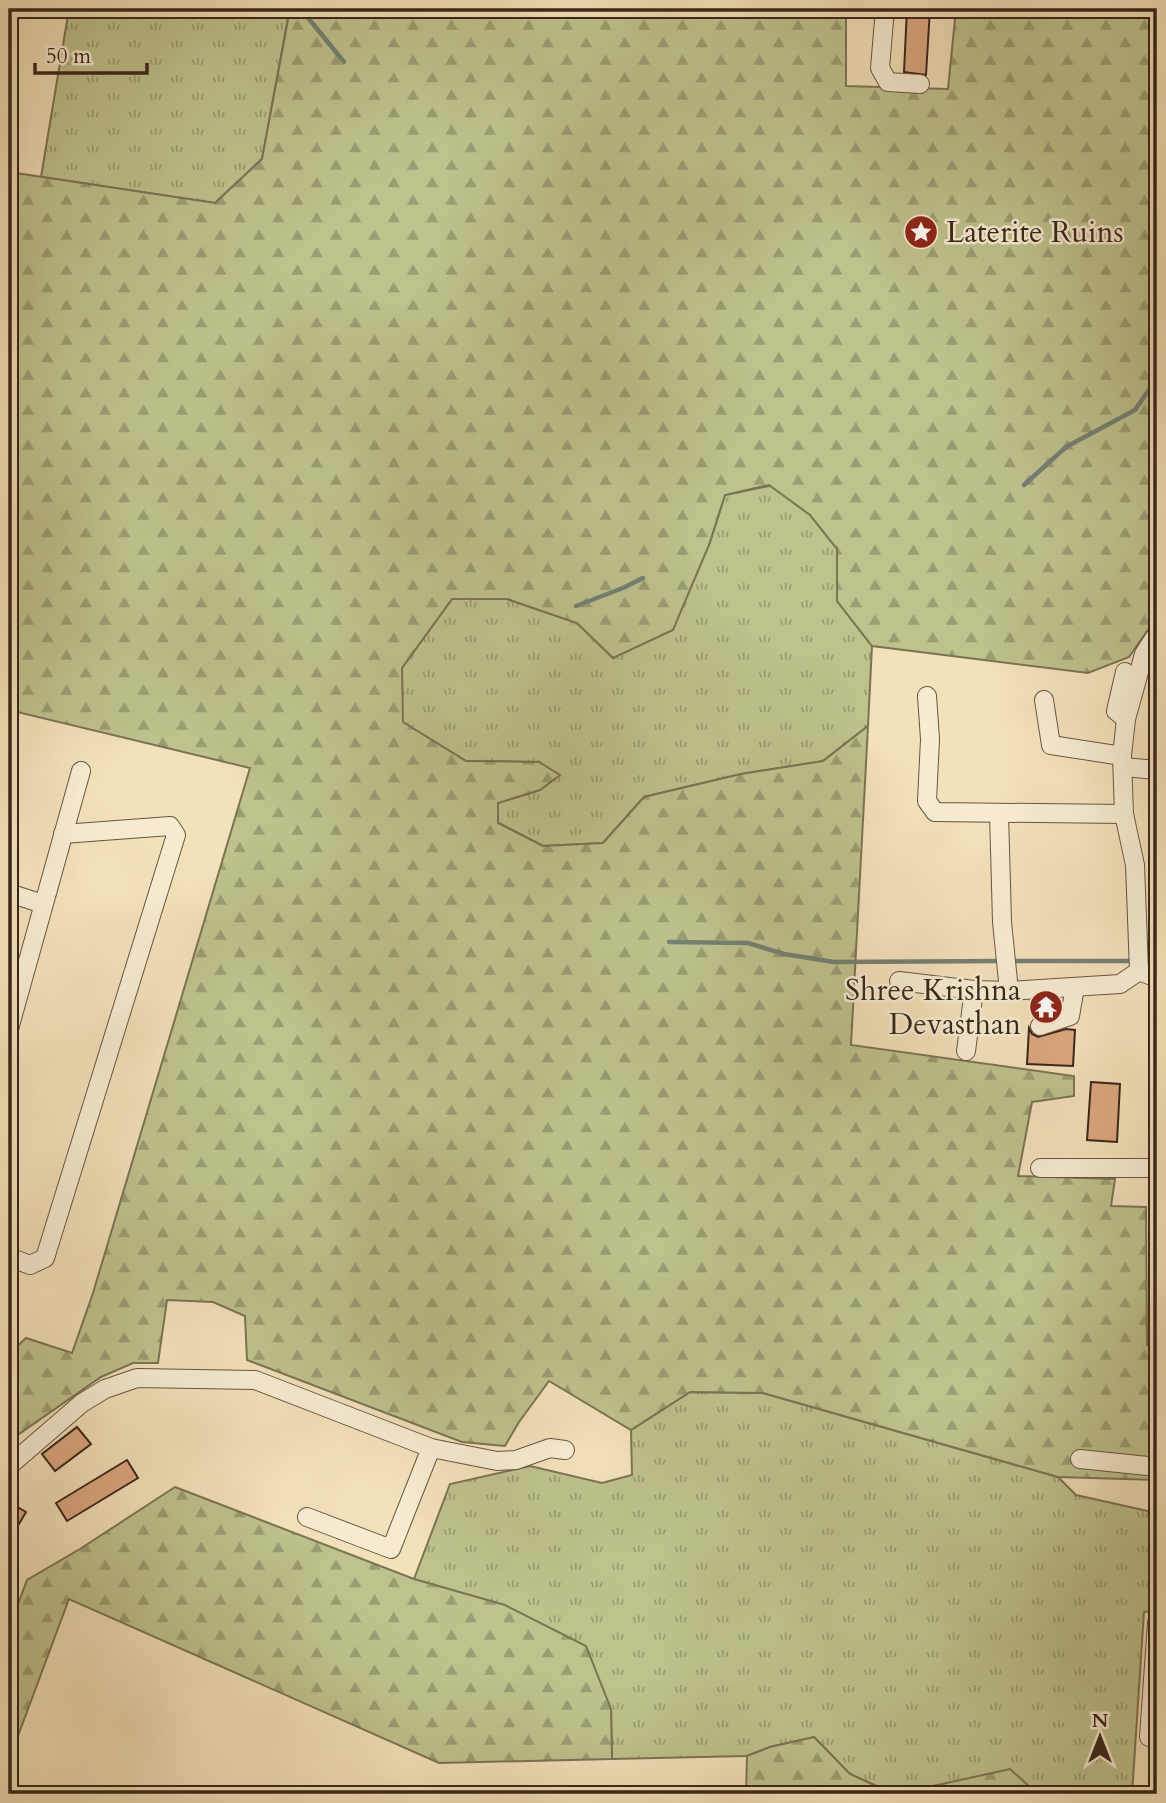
<svg xmlns="http://www.w3.org/2000/svg" width="1166" height="1803" viewBox="0 0 1166 1803" font-family="Cardo,serif">
<style>
.grass{fill:url(#grass-tufts);stroke:#7b7453;stroke-width:2}
.forest{fill:url(#forest-firs);stroke:#7b7453;stroke-width:2}
.lines{fill:none;stroke-linecap:round;stroke-linejoin:round}
.stream{stroke:#738175;stroke-width:4.5}
.building{fill:#dba77f;stroke:#382619;stroke-width:2}
.minor-casing{stroke:#675541;stroke-width:20}
.minor{stroke:#f7ecd2;stroke-width:18}
.labels{text-anchor:middle;stroke-width:5;stroke-linejoin:round;paint-order:stroke}
.poi-label{font-size:30px;fill:#382619;stroke:#f7ecd2;text-anchor:start}
</style>
<defs>
<pattern id="grass-tufts" width="24" height="20" patternUnits="userSpaceOnUse" patternTransform="scale(1.75)"><rect width="24" height="20" fill="#bec28d"/><path d="M3 7l-1-3M5 7V3M7 7l1-3M15 17l-1-3M17 17v-4M19 17l1-3" fill="none" stroke="#9b9d72"/></pattern>
<pattern id="forest-firs" width="22" height="20" patternUnits="userSpaceOnUse" patternTransform="scale(1.75)"><rect width="22" height="20" fill="#bec28d"/><path d="M5 1l3.5 6h-7zM16 11l3.5 6h-7z" fill="#9b9d72"/></pattern>
</defs>
<rect width="100%" height="100%" fill="#f3e1ba"/>
<filter id="stains"><feTurbulence type="fractalNoise" baseFrequency=".00286" numOctaves="4"/><feColorMatrix values="0 0 0 0 .2 0 0 0 0 .09 0 0 0 0 .02 0 0 0 .5 -.17"/></filter>
<radialGradient id="worn" r=".72"><stop offset=".6" stop-color="#630" stop-opacity="0"/><stop offset="1" stop-color="#630" stop-opacity=".3"/></radialGradient>
<!-- grass -->
<g class="grass">
<path d="M69,9h211l8,9 -26,141 -47,44 -174,-26z"/>
<path d="M832,473l-22,42 27,34v52l35,45 -4,80 -45,35 -82,13 -97,23 -41,46 -60,3 -46,-24 1,-19 42,-13 -1,-28 -73,-1 -64,-39v-54l50,-69h55l70,24 36,35 96,-113 16,-50z"/>
<path d="M690,1392l73,1 295,84 18,18 81,18v98l-13,1 -12,182h-101v-6l-137,6 -44,-20 -36,-37 -44,10 -23,9 -135,3 -1,-50 -197,-130 36,-95 80,-18 72,17 30,-8 -1,-45z"/>
</g>
<!-- forest -->
<g class="forest">
<path d="M290,9h556v77l102,3 8,-80h201v608l-28,40 -41,16 -216,-27 -35,-45v-52l-27,-34 -41,-30 -44,10 -16,50 -36,85 -60,28 -36,-35 -70,-24h-55l-50,69 1,54 63,39 73,1 21,13 -20,15 -42,13v20l45,23 60,-3 41,-46 97,-23 82,-13 45,-35 -17,319 223,31v20l-42,6 -14,74 97,3 -4,27 35,1 1,138 10,2v133l-99,-3 -295,-84 -73,-1 -59,38 -82,-49 -30,41 -14,24 -43,-4 -215,-82 -2,-44 -32,-14 -46,-2 -9,63h-25l-32,14 -92,64v-87l17,-16 46,15 21,-60 157,-525 -241,-58v-538l206,31 47,-44z"/>
<path d="M175,1487l239,92 91,26 81,41 25,63 1,50 -173,4 -370,-164 -60,161v-132l18,-48 53,-31z"/>
<path d="M814,1737l36,37 44,20h-148l1,-38 23,-9z"/>
<path d="M1010,1769l21,19v6h-134z"/>
</g>
<g class="lines">
<!-- stream -->
<g class="stream">
<path d="M301,9l43,53"/>
<path d="M1024,485l42,-38 69,-37 22,-32"/>
<path d="M576,606l47,-18 20,-10"/>
<path d="M669,942l79,1 36,11 50,8 168,-1"/>
<path d="M1011,961h124"/>
<path d="M1144,961h13"/>
</g>
</g>
<!-- building -->
<g class="building">
<path d="M907,9h23l-4,66 -22,-3z"/>
<path d="M1039,1000h15l-1,10 -15,5z"/>
<path d="M1029,1028l3,6 6,3 28,-8 9,1 -2,36 -46,-2z"/>
<path d="M1091,1082l29,2 -3,58 -30,-2z"/>
<path d="M77,1427l14,17 -36,27 -13,-17z"/>
<path d="M127,1460l11,18 -71,43 -11,-18z"/>
<path d="M9,1502l17,10 -17,29z"/>
</g>
<g class="lines">
<!-- minor casing -->
<g class="minor-casing">
<g id="minor">
<path d="M885,9l-5,59 8,14 32,2"/>
<path d="M1157,634l-13,20 -18,65 -4,37 2,58 11,51 4,106 18,7"/>
<path d="M1125,672l-9,39 10,8"/>
<path d="M927,696l3,43 -3,62 8,11 189,2"/>
<path d="M1044,700l7,45 71,11"/>
<path d="M1123,767l34,3"/>
<path d="M999,813l3,109 7,69"/>
<path d="M9,893l34,11"/>
<path d="M899,981l75,9"/>
<path d="M1040,1026l30,-10 5,-29"/>
<path d="M9,1029l72,-258"/>
<path d="M966,1051l8,-61 35,1 111,-7 19,-13"/>
<path d="M1040,1168h117"/>
<path d="M9,1257l21,8 15,-7 131,-423 -6,-9 -107,8"/>
<path d="M1080,1459l77,8"/>
<path d="M9,1466l73,-63 23,-14 32,-11 118,2 176,68 66,13 19,-1 34,-12 15,2"/>
<path d="M307,1517l84,32 40,-101"/>
<path d="M1149,1737l8,-114"/>
</g>
</g>
<!-- minor -->
<use href="#minor" class="minor"/>
</g>
<!-- icons -->
<defs>
<g id="sight-disc" transform="scale(1.75)"><circle r="9.5" fill="#8f2418" stroke="#f7ecd2"/><path d="M0-6L1.8-2.2L6-1.7L2.9 1.2L3.7 5.4L0 3.3L-3.7 5.4L-2.9 1.2L-6-1.7L-1.8-2.2Z" fill="#fff"/></g>
<g id="temple-disc" transform="scale(1.75)"><circle r="9.5" fill="#8f2418" stroke="#f7ecd2"/><path d="M0-6L5-2H3V0L6.5 2.5H4V6H1.5V3h-3V6H-4V2.5H-6.5L-3 0V-2H-5Z" fill="#fff"/></g>
</defs>
<g fill-rule="evenodd">
<use href="#sight-disc" x="921" y="232"/>
<use href="#temple-disc" x="1046" y="1007"/>
</g>
<g class="labels">
<!-- poi labels -->
<g class="poi-label">
<text x="946" y="242">Laterite Ruins</text>
<text x="1021" y="1000" text-anchor="end">Shree Krishna<tspan x="1021" dy="34">Devasthan</tspan></text>
</g>
</g>
<!-- margin -->
<rect width="1166" height="1803" fill="none" stroke="#f3e1ba" stroke-width="35"/>
<rect x="10" y="10" width="1145" height="1782" fill="none" stroke="#382619" stroke-width="3.5"/>
<rect x="18" y="18" width="1131" height="1768" fill="none" stroke="#382619" stroke-width="2"/>
<!-- north arrow -->
<g transform="translate(1100 1737)" stroke="#f7ecd2" stroke-width="5" paint-order="stroke">
<path d="M0-5L12 26L0 18L-12 26Z" fill="#382619"/>
<text y="-10" font-size="19" font-weight="bold" text-anchor="middle" fill="#382619">N</text>
</g>
<!-- scale -->
<path d="M35 63v10h112v-10" fill="none" stroke="#382619" stroke-width="3.5"/>
<text x="46" y="63" font-size="21" fill="#382619" stroke="#f7ecd2" stroke-width="5" paint-order="stroke">50 m</text>
<rect width="100%" height="100%" filter="url(#stains)"/>
<rect width="100%" height="100%" fill="url(#worn)"/>
</svg>
